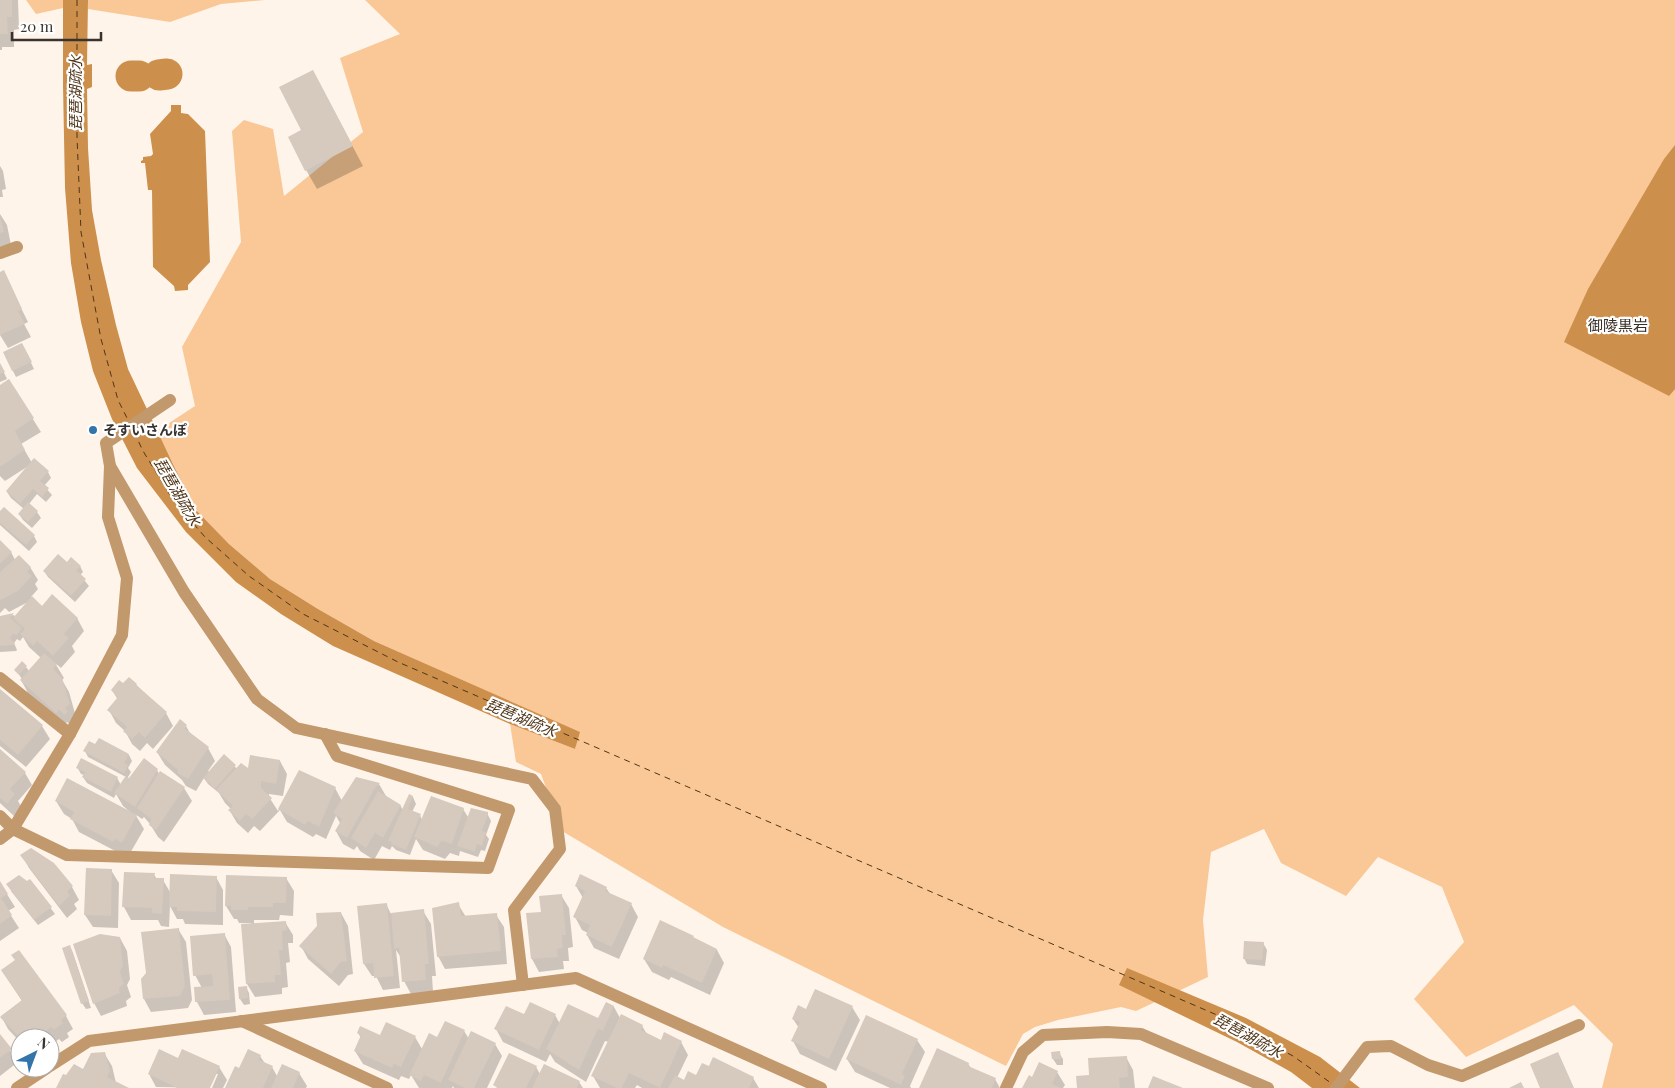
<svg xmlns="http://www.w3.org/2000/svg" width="1675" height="1088" viewBox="0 0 1675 1088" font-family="'Playfair Display','Noto Sans JP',serif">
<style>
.green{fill:#f9c896}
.water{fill:#cc8f4c}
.shadow{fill:#0003}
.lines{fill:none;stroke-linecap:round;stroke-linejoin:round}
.canal{stroke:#cc8f4c;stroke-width:31}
.ferry{stroke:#4f3518;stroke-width:1;stroke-dasharray:6 5;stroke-linecap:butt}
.building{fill:#d6c9bd}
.service{stroke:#c2986d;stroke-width:12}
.pedestrian{stroke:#c2986d;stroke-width:12}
.minor{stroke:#c2986d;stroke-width:12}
.poi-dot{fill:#3374ab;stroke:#fff;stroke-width:2}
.labels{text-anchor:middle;stroke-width:4.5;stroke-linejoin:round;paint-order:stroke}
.poi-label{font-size:14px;font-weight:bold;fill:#38332e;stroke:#fff;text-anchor:start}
.water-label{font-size:15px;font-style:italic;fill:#4f3518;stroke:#fff}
.neighbourhood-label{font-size:15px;fill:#392f26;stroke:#fff}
</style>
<rect width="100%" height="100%" fill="#fff4ea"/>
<!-- green -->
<g class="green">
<path d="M26,0h37v8l-27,6z"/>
<path d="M88,0h177l-44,4 -51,18 -82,-13z"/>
<path d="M365,0h1310v1088h-73l11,-44 -39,-39 -108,52 -52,-58 50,-57 -22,-55 -64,-30 -32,39 -65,-33 -17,-34 -53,23 -8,68 5,57 -72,34 -15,-4 -63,13 -23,7 -12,7 -17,32 -283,-139 -161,-96 -21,-57 -25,-12 -6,-38 65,25 4,-17 -205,-91 -56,-32 -48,-30 -41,-35 -33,-34 -39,-79 38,-25 -13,-59 59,-105 -9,-111 12,-11 29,9 11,67 79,-64 -23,-74 60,-24z"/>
</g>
<!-- water -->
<g class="water">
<path d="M63,0h25l-1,65 5,-1v23l-5,2 1,59 4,62 9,50 15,65 12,44 45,95 23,46 33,34 41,35 48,30 56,32 206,91 -5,17 -65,-25 -177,-78 -52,-32 -45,-32 -50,-50 -49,-64 -25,-49 -19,-48 -12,-49 -10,-59 -6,-75 -2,-103z"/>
<path d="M171,105h10v8l7,1 17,17 5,131 -22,23v5l-13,1 -1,-5 -21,-19 -1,-77h-4l-3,-27h-4v-2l2,-1v-3l8,-1 2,-2 -3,-20 21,-23z"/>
<path d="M1675,145v244l-6,7 -105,-54 24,-53 76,-130z"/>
<path d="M1127,968l119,50 74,39 40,31h-48l-21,-16 -54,-30 -118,-57z"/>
</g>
<!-- shadow -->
<g class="shadow">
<path d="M0,0h18l1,29 -5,1v17h-12v3h-2z"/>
<path d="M313,71l50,95 -46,23 -11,-19 -4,-39z"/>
<path d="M0,166l3,5 3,18 -4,1 1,7h-3z"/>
<path d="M0,214l7,11 4,20 -11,2z"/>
<path d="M3,272l25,50 -4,2 7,13 -23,11 -8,-13v-62z"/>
<path d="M25,350l9,19 -18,8 -12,-24z"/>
<path d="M0,364l7,15 -7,3z"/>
<path d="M9,381l32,51 -20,12 11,19 16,9 3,6 -7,8 8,9 -6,7 -9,-8 -8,10 8,8 4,6 -9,10 -9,-8 -4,-6 5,-5 -13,-11 -4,-6 23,-27 -25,16 -5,-5v-90z"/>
<path d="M0,513l34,23 3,6 -8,9 -29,-26z"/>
<path d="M0,542l11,10 4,8 15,7 8,13 -3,4 3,5 -7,8 12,10 34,11 7,13 -12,15 3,6 -14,16 -6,-5 9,15 -2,2 7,12 7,25 -3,10 -6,-5 -3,3 -36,-32 -7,-13 1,-1 -6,-9 10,-3 3,4 12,-13 -12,-11 -6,-10 -3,4 -3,-2 -3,4 3,7 -1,1 -16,1v-34l14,-3 1,2 13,-15 -19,10 -4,-4 -5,5z"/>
<path d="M67,563l13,3 3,6 -3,3 9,11 -14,16 -27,-25 -4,-6z"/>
<path d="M129,678l37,35 7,13 -20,23 -6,-6 -7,8 -8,-7 -7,-13 -9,-8 -7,-13 9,-10 -6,-10 11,-5z"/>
<path d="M0,691l42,35 8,13 -24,28 -26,-21z"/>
<path d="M186,726l5,9 17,13 7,13 -7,10 2,1 15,-16 12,13 11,2 32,-10 7,13 -4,22 -14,-2v3l9,14 21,-39 36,16 7,13 37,-17 7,12 14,9 3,5 6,-14 4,1 3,7 -4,8 8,3 2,5 41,-11 5,8 19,-4 4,8 -5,14 3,4 -4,12 -4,-1 -3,7 -18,-6 -1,5 -9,-3 -5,6 -22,-9 -7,-11 -6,16 -14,-5 -4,-4 -2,4 -8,-4 -8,14 -14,-9 -3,-5 -3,4 -11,-6 -7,-13 4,-8 -4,-7 -10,23 -10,-5 -3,3 -26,-15 -7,-12 -20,21 -6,-5 -6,7 -11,-10 -7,-12 1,-2 -6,-6 -6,-10 -11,-9 -4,-6 -8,13 -10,-5 -4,-6 -17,-15 -8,-13z"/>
<path d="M0,751l25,22 7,12 -14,16 4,7 -8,8 -14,-13z"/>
<path d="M85,751l44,4 3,6 -4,7 3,4 -4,7 2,1 15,-20 13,10 2,4 25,14 8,13 -28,41 -6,-5 -8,-13 -6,-7 -2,2 -7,-5 9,15 -15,26 -8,-1 -42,-22 -7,-13 -8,-5 -8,-13 72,11 1,-1 -6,-5 -7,-12 -2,4 -27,-15 -4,-6 1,-2 -3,-1 -4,-7 4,-8 36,19 4,7 5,-8 -38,-20z"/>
<path d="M22,855l31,9 19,23 7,13 -5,4 3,5 -10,9 -38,-50z"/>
<path d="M111,870l8,13 -1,45 -25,-1 -8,-12z"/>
<path d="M154,875l3,4 6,1 7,12 46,-15 7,13v35l-38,-1 -2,-5h-6l-7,-13 -1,21 -8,-1 -3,-6h-27l-7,-13z"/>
<path d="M227,876l59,2 8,13 -1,25 -13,-1 -1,5h-25v5l31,-3 8,13v8h-5l2,19 -4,1 2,24 -6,1v6l-27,3 -8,-13 4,-61h-12l-2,-4h-3l-8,-13z"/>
<path d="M30,880l25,34 -17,11 -27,-34z"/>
<path d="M0,883l15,24 -7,4 11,17 -19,13z"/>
<path d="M576,886l30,2 5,7 20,9 7,13 -19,42 -25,-11 -7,-13 1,-2 -6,-3 -7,-13 8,-19z"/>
<path d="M561,895l8,13 4,39 -5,1 1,13h-6l1,8 -25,3 -7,-13 10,-46z"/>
<path d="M386,904l5,10 32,-3 8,13 5,52h-4l1,16 -22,2 -7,-13 -2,-22 -6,-9 4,38 -17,2 -7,-14h-4l-8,-12z"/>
<path d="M458,904l8,13 30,-2 8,12 3,37 -62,5 -7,-13z"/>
<path d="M341,913l7,13 5,48 -5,1 -9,11 -31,-27 -7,-13z"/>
<path d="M178,929l8,13 6,58 -4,8 -37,4 -7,-13z"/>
<path d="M224,934l7,13 5,65 -32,3 -7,-13 -2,-14h7l-7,-13z"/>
<path d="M693,937l2,3 22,10 7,13 -14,32 -39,-18 -2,3 -17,-8 -8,-13z"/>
<path d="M120,938l7,13 3,28 -3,6 4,12 -5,4 1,5 -26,10 -7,-13z"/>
<path d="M1263,943l4,7 -2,16 -18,-2 -3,-6z"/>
<path d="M70,947l3,6 18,55 -5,1 -4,-6z"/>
<path d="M2,971l64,45 7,13 -6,4 2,4 -7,5 -3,-3 -9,7v-8h-30v4l-12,-13 -7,-13 21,-15z"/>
<path d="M246,987l3,6 1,11 -6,1 -4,-6z"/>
<path d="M607,1004l7,3 6,11 22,8 5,8 14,7 20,1 7,13 -11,23 7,3 13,-4 56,1 6,10h-117l-5,-3 -2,3h-35l-7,-12 16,-34 -4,-1 -19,41 -31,-20 -5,-8 -4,8 -43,-20 -7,-13 29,-13 30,-1 5,9 39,-4z"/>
<path d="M852,1007l8,13 -24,51 -36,-17 -7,-13 6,-13 -6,-9 13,-8z"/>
<path d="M445,1022l19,9 5,8 26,5 7,12 -15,32h-33l-1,-2 -1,2h-33l-8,-13 -2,4 -8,-3 -2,4 -36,-16 -8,-13 6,-13 -3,-5 23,4h34l7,12 16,-10z"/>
<path d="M0,1036l18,26 -18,14z"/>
<path d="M917,1040l8,12 -15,34 1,2h-21l-35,-16 -8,-13z"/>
<path d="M104,1053l8,13 4,17 10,5h-68l8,-11 17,-6z"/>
<path d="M1052,1053h7l4,6v6h-6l-4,-6z"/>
<path d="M260,1056l6,9 6,2 5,9 22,-3 8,13 -1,2h-80l13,-18z"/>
<path d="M1126,1057l7,13 2,18h-57l13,-12z"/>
<path d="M179,1060l40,7 8,13 -4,8h-11l6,-14h-2l-7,14 -53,-1 -7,-13z"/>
<path d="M968,1064l3,4 24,11 5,9h-79z"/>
<path d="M536,1067l4,7 39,8 4,6h-86l-2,-3z"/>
<path d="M1057,1072l8,13 -2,3h-39l9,-10z"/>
</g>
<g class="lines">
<!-- canal -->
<g class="canal">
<path d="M159,75l8,-1"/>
<path d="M131,76h8"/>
</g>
<!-- ferry -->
<g class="ferry">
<path d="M77,0v137l4,95 20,107 17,61 11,22"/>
<path d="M134,432l9,19 30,49 32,37 44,39 54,38 95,48 819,353 76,41 38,27"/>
</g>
</g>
<!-- building -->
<g class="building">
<path d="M0,0h12v17h-5l1,17h-8z"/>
<path d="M313,70l40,76 -48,25 -17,-34 13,-7 -22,-43z"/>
<path d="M0,216l4,16 -4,1z"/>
<path d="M4,270l18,39 -4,2 7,13 -25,11v-63z"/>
<path d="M22,343l10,19 -20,9 -9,-19z"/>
<path d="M0,363l5,9 -5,2z"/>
<path d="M9,379l25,39 -19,13 10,19 -25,17v-82z"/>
<path d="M34,458l15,13 -9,10 9,7 -7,9 -9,-8 -13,15 -14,-13z"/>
<path d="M28,502l10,9 -10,11 -10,-8z"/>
<path d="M4,507l31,28 -9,10 -26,-22v-12z"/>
<path d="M0,540l12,12 -12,12z"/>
<path d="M58,554l9,8 4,-5 10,9 -5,4 10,9 -15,17 -28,-25z"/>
<path d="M19,555l12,12 -4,5 5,4 -14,15 -17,9 -1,-1v-27z"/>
<path d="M52,594l26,24 -14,16 5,4 -16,18 -16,-15 -4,5 -13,-12 5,-5 -12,-11 19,-22 10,10z"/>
<path d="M14,613l-4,5 12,10 -5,7 -4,-1 -3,4 5,5 -2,2 -13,1v-30z"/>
<path d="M44,653l13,11 -4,5 9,9 8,26 -5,4 3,3 -3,4 -6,-5 -3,3 -36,-33z"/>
<path d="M22,661l5,5 -8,9 -5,-5z"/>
<path d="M129,677l8,7 -1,1 31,27 -22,26 -6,-6 -7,7 -9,-8 4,-4 -20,-17 11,-13 -7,-7 8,-10 4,3z"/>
<path d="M0,689l43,36 -25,30 -18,-15z"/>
<path d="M180,719l7,6 -3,3 25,19 -21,32 -11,-6 1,-3 -22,-18z"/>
<path d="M99,738l30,16 -5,9 4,2 -4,8 -41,-22 6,-10 6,3z"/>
<path d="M0,749l26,23 -16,17 5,5 -8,10 -7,-6z"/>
<path d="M224,754l12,11 -21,24 -12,-11z"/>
<path d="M250,755l30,5 -4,24 -15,-3v7l11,10 -20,21 -6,-5 -6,7 -12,-11 5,-4 -17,-16 25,-27 7,5z"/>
<path d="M81,758l37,19 -7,15 -29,-15 3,-5 -9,-4z"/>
<path d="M144,758l14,11 -23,38 -21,-14 11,-16 4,1z"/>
<path d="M299,770l37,17 -17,40 -11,-6 -3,4 -27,-16z"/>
<path d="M160,771l25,16 -29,43 -7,-5 2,-6 -14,-11z"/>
<path d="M356,777l24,6 -5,5 -28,50 -12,-7 7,-12 -9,-6z"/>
<path d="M67,778l70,37 -15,28 -7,-4 -2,3 -43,-23 4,-7 -19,-11z"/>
<path d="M378,791l23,14 -18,33 -8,-5 -9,15 -15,-10z"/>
<path d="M409,794l4,2 -5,13 13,5 -15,36 -15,-6 1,-2 -4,-1z"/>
<path d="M431,796l33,12 -12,36 -10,-3 -5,6 -23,-10z"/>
<path d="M471,808l17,4v2l-6,17 4,1 -4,14 -5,-2 -2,8 -18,-6z"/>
<path d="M31,848l23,15 19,23 -6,5 3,5 -11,10 -39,-51z"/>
<path d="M86,868l26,1 -1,47 -27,-1z"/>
<path d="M124,872l31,1 -1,5h10l-2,36 -10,-1v-5l-30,-1z"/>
<path d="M170,874l47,2 -1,36 -39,-1v-4h-8z"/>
<path d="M580,874l27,13 -2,4 27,12 -20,44 -26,-12 4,-10 -17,-8 12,-26 -10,-5z"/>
<path d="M19,875l8,6 3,-2 22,28 -18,13 -28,-36z"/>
<path d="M226,875l61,2 -1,26h-13v4h-25v3h-17v-4h-6z"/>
<path d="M0,881l8,13 -7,4 11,17 -12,9z"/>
<path d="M562,894l4,41h-4l1,13 -6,1 1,8 -27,2 -5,-46 15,-1 -2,-16z"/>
<path d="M459,902l2,14 36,-3 4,38 -64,6 -5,-49z"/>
<path d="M387,903l7,73 -20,2 -1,-15 -10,1 -6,-58z"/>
<path d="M424,909l5,55h-4l1,16 -24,2 -3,-34 -5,1 -3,-36z"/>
<path d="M341,912l6,49 -6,1 -10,12 -32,-28 18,-20 -1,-13z"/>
<path d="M660,920l34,16 -1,1 24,12 -15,34 -39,-18 -1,3 -19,-9z"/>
<path d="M286,921l1,9 -5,1 1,19h-4l2,25h-6v7l-29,2 -5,-60z"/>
<path d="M179,928l6,58 -5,10 -37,3 -2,-20 5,-6 -5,-41z"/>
<path d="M225,933l5,67 -35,2 -1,-15 19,-1 -1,-12 -19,2 -3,-40z"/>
<path d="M100,934l20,3 3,28 -3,7 4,12 -5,4 1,5 -27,11 -20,-60z"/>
<path d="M1244,941l20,1 -2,18 -19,-1z"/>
<path d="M70,945l19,56 -8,3 -19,-56z"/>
<path d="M19,950l48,65 -6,5 2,3 -9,7 -3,-3 -13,11h-18l-20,-21 22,-17 -21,-30 14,-10 -4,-5z"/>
<path d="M247,986l1,12 -9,1 -1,-12z"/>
<path d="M815,989l38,17 -24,53 -38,-18 9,-19 -8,-3 6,-14 8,4z"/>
<path d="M530,1002l26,12 -17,36 -45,-21 12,-23 18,8z"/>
<path d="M606,1002l8,4 -11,25 -5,-2 -19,41 -33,-21 22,-45 30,14z"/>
<path d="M621,1014l22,11 -2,5 20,10 3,-8 18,9 -22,47 -31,-15 -7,15h-5l-26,-12z"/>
<path d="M866,1015l52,24 -16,35 3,2 -4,9 -55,-26z"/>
<path d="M445,1021l20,9 -24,53 -17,-8 -3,6 -12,-6 20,-42 8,4z"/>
<path d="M386,1022l30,14 -15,31 -7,-3 -2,4 -38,-17 7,-16 -4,-2 3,-7 20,9z"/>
<path d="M471,1031l25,12 -22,45h-9l-17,-8z"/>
<path d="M0,1034l12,15 -12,9z"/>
<path d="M937,1048l32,15 -1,3 28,12 -4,10h-73z"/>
<path d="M159,1049l19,9 4,-9 38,17 -10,22h-33l-29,-14z"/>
<path d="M248,1049l13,6 -2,5 14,6 -10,22h-38l10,-22 4,2z"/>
<path d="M1060,1051l1,8h-9l-1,-7z"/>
<path d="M105,1052l5,19 -3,6 22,11h-73l7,-14 3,1 8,-11 9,5 8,-16z"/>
<path d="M1558,1052l16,36h-34l-10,-24z"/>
<path d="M509,1053l28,13 -11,22h-28l-5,-3z"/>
<path d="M1127,1056l1,21 -9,1 1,10h-43l-1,-12 13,-1 -1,-17z"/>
<path d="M713,1057l41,20 -5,11h-81l7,-13 9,5 4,-9 8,4 6,-12 7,3z"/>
<path d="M1039,1062l19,9 -6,13 9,4h-39l7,-13 3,2z"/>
<path d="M282,1064l18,8 -7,16h-22z"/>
<path d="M544,1064l36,17 -3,7h-45z"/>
<path d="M1153,1076l30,12h-35z"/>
<path d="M1521,1082l3,6h-15z"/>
</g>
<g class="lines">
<!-- service -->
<g class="service">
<path d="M110,466l74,126 73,107 39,29 236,51 23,30 5,40 -46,61 9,75"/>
<path d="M1006,1088l17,-36 20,-17 64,-3 34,2 127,54"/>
</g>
<!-- pedestrian -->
<path class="pedestrian" d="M1336,1088l31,-41 24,-1 37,19 34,11 117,-51"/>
<!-- minor -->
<g class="minor">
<path d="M0,253l17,-6"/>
<path d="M0,678l70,56"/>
<path d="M0,816l13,13 54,26 421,13 21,-58 -172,-54 -12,-22"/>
<path d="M0,839l13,-10 57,-95 52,-99 5,-57 -19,-61 2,-51 -4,-23 64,-43"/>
<path d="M242,1021l145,67"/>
<path d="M50,1066l39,-25 487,-63 245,110"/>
<path d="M17,1088l30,-20"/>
</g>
</g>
<!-- markers -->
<circle class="poi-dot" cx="93" cy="430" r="5"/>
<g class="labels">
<!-- poi labels -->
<g class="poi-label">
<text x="103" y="435">そすいさんぽ</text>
</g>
<!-- water labels -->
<g class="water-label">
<text transform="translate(76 93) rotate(-90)" y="5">琵琶湖疏水</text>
<text transform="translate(177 492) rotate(60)" y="5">琵琶湖疏水</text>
<text transform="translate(521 718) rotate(23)" y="5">琵琶湖疏水</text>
<text transform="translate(1248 1036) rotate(29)" y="5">琵琶湖疏水</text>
</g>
<!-- neighbourhood labels -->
<g class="neighbourhood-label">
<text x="1618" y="331">御陵黒岩</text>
</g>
</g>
<!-- north arrow -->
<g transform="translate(35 1053) rotate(42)"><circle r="24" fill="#ffffff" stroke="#afadab"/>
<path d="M0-4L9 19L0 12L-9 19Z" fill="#3374ab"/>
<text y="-8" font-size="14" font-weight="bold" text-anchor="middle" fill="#38332e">N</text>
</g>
<!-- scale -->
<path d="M12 32v8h89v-8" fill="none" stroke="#38332e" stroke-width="2.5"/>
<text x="20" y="32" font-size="15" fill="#38332e" stroke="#ffffff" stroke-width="4" paint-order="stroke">20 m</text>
</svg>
